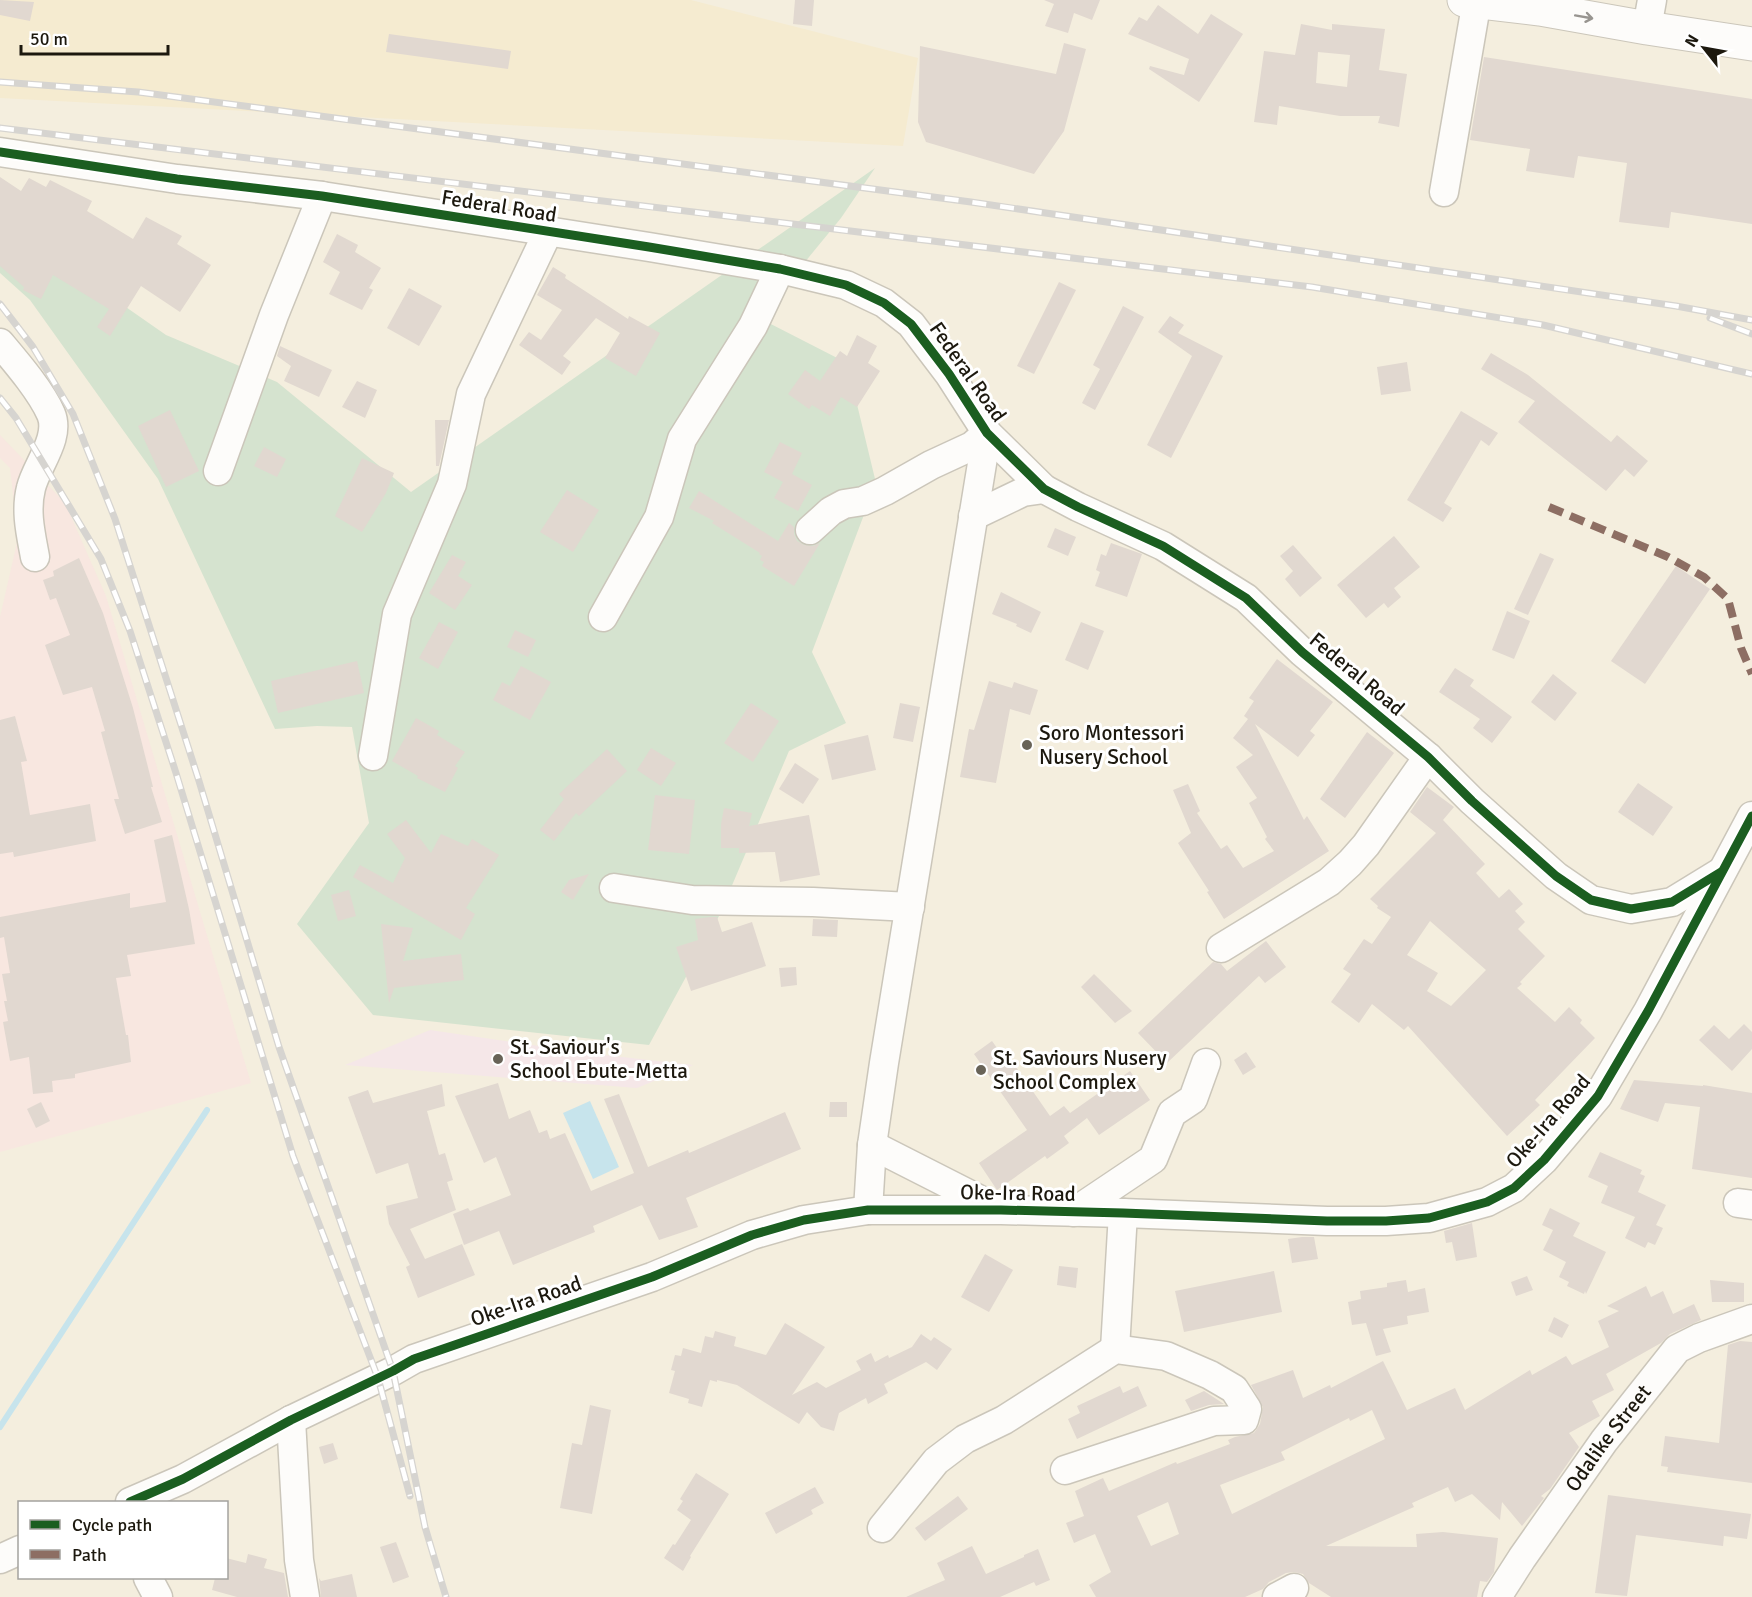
<svg xmlns="http://www.w3.org/2000/svg" width="1752" height="1597" viewBox="0 0 1752 1597" font-family="Signika,sans-serif">
<style>
.built{fill:#f5ebd0}
.industrial{fill:#f8e7e0}
.education{fill:#f5e7e8}
.green{fill:#d5e3cf}
.water{fill:#c7e4ec}
.lines{fill:none;stroke-linecap:round;stroke-linejoin:round}
.stream{stroke:#c7e4ec;stroke-width:6}
.building{fill:#e1d8d0;fill-rule:evenodd}
.minor-casing{stroke:#cbc6ba;stroke-width:31}
.highway-casing{stroke:#cbc6ba;stroke-width:35}
.minor{stroke:#fdfcfa;stroke-width:28}
.highway{stroke:#fdfcfa;stroke-width:33}
.rail-casing{stroke:#d6d4d0;stroke-width:7}
.rail{stroke:#fff;stroke-width:4.5;stroke-dasharray:14;stroke-linecap:butt}
.quiet{stroke:#8d6e63;stroke-width:8;stroke-dasharray:15 8;stroke-linecap:butt}
.cycleway-casing{stroke:#fff;stroke-width:13}
.cycleway{stroke:#1b5e20;stroke-width:9}
.oneway{stroke:#989590}
.poi-dot{fill:#686357;stroke:#fff;stroke-width:2}
.labels{text-anchor:middle;stroke-width:6;stroke-linejoin:round;paint-order:stroke}
.street-label{font-size:21px;fill:#1c180e;stroke:#fff}
.poi-label{font-size:21px;fill:#1c180e;stroke:#fff;text-anchor:start}
</style>
<rect width="100%" height="100%" fill="#f4eede"/>
<!-- built -->
<path class="built" d="M0,0h691l227,58 -15,88 -903,-48z"/>
<!-- industrial -->
<path class="industrial" d="M0,435l65,68 41,93 145,487 -251,69v-535l18,-79 -8,-70 -10,-10z"/>
<!-- education -->
<path class="education" d="M430,1030l157,23 106,12 -56,23 -292,-23z"/>
<!-- green -->
<path class="green" d="M875,168l-34,50 -82,100 88,45 29,120 -64,169 34,71 -57,28 -70,165 -70,129 -276,-30 -76,-91 72,-101 -17,-96 -35,-1 -42,3 -117,-250 -128,-179 -30,-27v-83l77,83 89,62 111,47 134,110z"/>
<!-- water -->
<path class="water" d="M590,1101l29,66 -26,12 -30,-66z"/>
<g class="lines">
<!-- stream -->
<path class="stream" d="M0,1427l207,-317"/>
</g>
<!-- building -->
<g class="building">
<path d="M0,0l34,2 -4,19 -30,-6z"/>
<path d="M795,0h19l-2,26 -19,-2z"/>
<path d="M1044,0h56l-8,20 -18,-7 -6,20 -23,-7 9,-22z"/>
<path d="M1158,5l40,29 13,-20 32,20 -44,68 -50,-33 1,-3 34,9 5,-16 -61,-25 11,-17 8,4z"/>
<path d="M1301,24l31,6v-6l53,5 -6,41 28,4 -8,53 -21,-4 2,-7h-40l-61,-10 -2,19 -23,-3 10,-71 31,4zM1318,52l32,3 -3,32 -31,-4z"/>
<path d="M389,34l122,17 -3,18 -122,-17z"/>
<path d="M1064,43l22,6 -22,82 -30,43 -108,-32 -8,-20 2,-76 136,28z"/>
<path d="M1484,57l268,42v125l-81,-12 -2,16 -50,-6 8,-59 -49,-7 -4,22 -48,-7 4,-22 -60,-9z"/>
<path d="M0,177l21,14 8,-13 17,9 4,-7 42,21 -5,10 46,28 13,-22 36,19 -5,8 34,21 -31,47 -39,-26 -31,50 -13,-9 12,-18 -56,-34 -12,24 -18,-9 1,-3 -24,-21z"/>
<path d="M337,234l21,11 -3,7 26,16 -12,20 4,2 -11,20 -33,-16 11,-22 -17,-10z"/>
<path d="M553,267l13,8 -1,3 63,41 1,-3 31,17 -24,43 -31,-18 15,-25 -24,-15 -33,38 8,6 -9,13 -43,-30 10,-13 12,8 21,-30 -25,-15z"/>
<path d="M1059,282l17,8 -42,84 -17,-8z"/>
<path d="M409,288l33,18 -23,40 -32,-18z"/>
<path d="M1123,306l21,11 -49,93 -13,-7 18,-34 -7,-4z"/>
<path d="M1170,316l14,9 -6,8 45,23 -52,102 -24,-13 45,-89 -34,-24z"/>
<path d="M857,335l20,11 -9,17 12,8 -23,36 -16,-10 -11,19 -18,-11 -3,4 -21,-15 17,-24 15,11 20,-30 7,5z"/>
<path d="M280,346l52,24 -13,27 -35,-16 7,-15 -14,-10z"/>
<path d="M1491,353l37,22 83,67 6,-7 31,26 -14,16 -9,-8 -19,22 -88,-69 17,-21 -54,-32z"/>
<path d="M1407,362l4,29 -30,4 -4,-28z"/>
<path d="M357,381l20,9 -12,28 -23,-11z"/>
<path d="M170,410l29,61 -33,16 -28,-61z"/>
<path d="M1461,411l37,22 -9,13 -8,-6 -37,63 8,5 -9,14 -36,-22z"/>
<path d="M435,420h14l-10,46h-3z"/>
<path d="M780,442l22,11 -10,21 20,11 -14,26 -24,-13 9,-16 -19,-10z"/>
<path d="M264,447l22,12 -9,18 -23,-11z"/>
<path d="M362,458l32,15 -8,20 -24,39 -27,-16z"/>
<path d="M567,490l32,20 -26,42 -33,-20z"/>
<path d="M699,491l79,50 11,-18 5,4v7l3,7 7,4 9,1 7,-3 -26,43 -32,-20 2,-4 -4,-2 2,-4 -3,-2 1,-1 -48,-30 2,-2 -25,-13z"/>
<path d="M1055,528l21,9 -8,19 -21,-9z"/>
<path d="M1394,536l26,31 -26,21 7,9 -13,11 -4,-5 -18,15 -29,-33z"/>
<path d="M1111,543l31,11 -15,43 -32,-11 5,-14 -4,-2 5,-16 5,2z"/>
<path d="M1293,545l29,33 -22,19 -15,-18 8,-8 -13,-15z"/>
<path d="M1540,553l14,6 -26,56 -14,-6z"/>
<path d="M452,555l14,7 -8,14 14,9 -17,25 -26,-17z"/>
<path d="M79,558l24,55 30,95 20,79h-2l11,35 -37,12 -11,-35h5l-18,-67 4,-1 -13,-44 -29,8 -18,-50 25,-10 -14,-37 -6,2 -7,-20 11,-4 -1,-5z"/>
<path d="M1676,566l34,23 -65,95 -34,-23z"/>
<path d="M1001,592l40,20 -10,21 -15,-7 1,-2 -25,-10z"/>
<path d="M1507,611l23,10 -16,38 -22,-9z"/>
<path d="M439,622l19,10 -20,37 -19,-11z"/>
<path d="M1081,622l23,9 -16,39 -23,-10z"/>
<path d="M515,630l21,10 -8,17 -21,-10z"/>
<path d="M1277,659l56,43 -23,29 5,4 -17,22 -43,-33 49,96 3,-4 22,35 -105,68 -17,-27 2,-1 -31,-48 13,-10 -18,-43 15,-6 12,27 -3,2 24,36 6,-4 16,23 31,-17 -9,-12 2,-2 -18,-34 8,-5 -21,-31 17,-12 -20,-17 15,-19 -4,-3 10,-15 -5,-3z"/>
<path d="M357,661l7,32 -86,20 -7,-32z"/>
<path d="M521,666l30,16 -21,38 -37,-20 9,-18 8,4z"/>
<path d="M1455,668l19,12 -4,6 42,31 -20,26 -19,-15 7,-9 -41,-27z"/>
<path d="M1553,674l24,19 -22,28 -24,-19z"/>
<path d="M989,681l23,7 2,-6 24,8 -8,25 -20,-6 -14,74 -36,-6 9,-48 5,1z"/>
<path d="M751,703l28,18 -26,41 -29,-19z"/>
<path d="M900,703l20,4 -7,35 -20,-4z"/>
<path d="M15,716l12,45 -6,1 9,53 60,-11 6,37 -82,16 -1,-5 -13,2v-134z"/>
<path d="M416,718l23,13 -2,4 28,17 -10,14 3,2 -13,24 -28,-14 1,-2 -26,-15z"/>
<path d="M1367,732l27,21 -49,65 -25,-19z"/>
<path d="M868,735l8,35 -44,10 -8,-35z"/>
<path d="M651,748l25,15 -15,23 -24,-16z"/>
<path d="M607,749l20,22 -48,45 -3,-3 -22,28 -14,-11 24,-31 -5,-5z"/>
<path d="M795,763l24,16 -16,25 -24,-15z"/>
<path d="M1638,783l35,24 -20,29 -35,-24z"/>
<path d="M1427,787l27,20 -11,13 42,44 -9,9 23,25 10,-9 14,15 -8,7 10,11 -7,7 27,27 -25,26 2,2 -5,4 38,34 14,-15 13,13 -2,3 15,15 -60,62 5,5 -33,31 -99,-110 -4,4 -32,-26 -13,19 -28,-21 20,-28 -8,-5 21,-30 8,5 19,-27 -14,-9 1,-2 -8,-7 66,-66 -26,-21zM1430,921l56,49 -35,36 -24,-15 11,-18 -31,-18z"/>
<path d="M655,795l40,5 -6,54 -41,-4z"/>
<path d="M724,808l28,5 -3,13 60,-11 11,60 -40,7 -5,-30 -36,1v-5h-18v-24z"/>
<path d="M406,820l25,33 10,-19 27,12 4,-7 27,16 -33,53 9,6 -14,26 -108,-63 7,-12 33,18 12,-25 -18,-24z"/>
<path d="M172,835l17,74 6,35 -68,11 4,21 -15,2 10,57h2l3,27 -56,12v4l-23,3 1,11 -20,2 -4,-37 -19,4 -7,-39 5,-1 -4,-20h3l-5,-27 8,-1 -6,-36 -4,1v-21l130,-24v15l36,-6 -12,-62z"/>
<path d="M589,874l-16,26 -12,-8 8,-12z"/>
<path d="M349,890l7,26 -18,5 -7,-26z"/>
<path d="M710,917h7l5,15 30,-10 14,44 -75,25 -15,-44 22,-7 -3,-21z"/>
<path d="M813,919l25,1 -1,17 -25,-1z"/>
<path d="M381,924l32,4 -10,33 58,-7 3,26 -70,8 -5,15z"/>
<path d="M1266,941l20,26 -21,16 -6,-7 -92,87 -29,-30 75,-71 8,2 6,7z"/>
<path d="M796,967l1,18 -16,2 -2,-19z"/>
<path d="M1094,974l38,37 -17,12 -34,-36z"/>
<path d="M1744,1024l8,8v17l-20,22 -33,-31 15,-15 15,14z"/>
<path d="M992,1041l13,18 4,-2 41,59 14,-10 6,7 60,-42 20,29 -51,35 -12,-17 -23,18 5,7 -22,16 -2,-3 -48,34 -18,-27 48,-33 -53,-76z"/>
<path d="M1246,1052l10,15 -13,8 -9,-15z"/>
<path d="M1634,1080l69,6v-1l49,8v85l-60,-9 8,-62 -35,-4 -7,19 -38,-13z"/>
<path d="M498,1083l11,36 21,-9 9,23 8,-3 3,9 15,-6 26,58 43,-18 -30,-74 15,-5 29,73 40,-17 1,3 96,-41 16,37 -115,49 12,29 -39,13 -17,-35 -49,21 2,6 -82,33 -14,-34 -35,14 -11,-31 15,-6 2,3 41,-16 -15,-38 -12,6 -29,-67z"/>
<path d="M442,1084l3,22 -18,5 12,44 6,-2 8,27 -6,2 9,28 -46,19 15,30 37,-15 13,31 -57,23 -12,-31 4,-2 -21,-41 -3,-18 32,-8 -10,-35 -32,11 -28,-77 20,-7 5,13z"/>
<path d="M41,1102l9,19 -14,7 -9,-19z"/>
<path d="M830,1102h17v15h-18z"/>
<path d="M1600,1152l42,18 -2,4 5,2 -7,16 28,13 -10,20 7,3 -8,17 -7,-3 -3,6 -20,-10 10,-21 -34,-14 7,-17 -20,-9z"/>
<path d="M1550,1208l30,15 -7,13 33,16 -20,42 -1,-3 -1,3 -17,-8 2,-4 -10,-5 7,-15 -23,-12 10,-20 -11,-5z"/>
<path d="M1472,1223l5,34 -21,4 -4,-19 -6,1 -2,-12z"/>
<path d="M1302,1237h12l4,22 -26,4 -4,-24z"/>
<path d="M985,1254l28,16 -24,42 -28,-15z"/>
<path d="M1059,1266l19,2 -2,20 -19,-3z"/>
<path d="M1274,1271l8,41 -98,20 -9,-41z"/>
<path d="M1527,1276l6,14 -17,6 -5,-14z"/>
<path d="M1406,1280l2,12 17,-4 4,24 -22,4 1,8 -25,5 8,23 -15,4 -10,-33 -14,2 -4,-23 13,-3 -1,-8 27,-4v-4z"/>
<path d="M1710,1280l34,3v19h-32z"/>
<path d="M1646,1286l5,11 12,-6 10,23 21,-10 7,16 -31,14 -9,9 -55,31 8,16 -22,11 8,15 -31,17 10,14 -29,42 -9,7 3,2 -22,28 -20,-24 -2,18 -28,-26 -17,8 -7,-15 -36,16 2,4 -88,39 91,1 -1,-13 27,-2 55,6 -4,34 -7,10 -7,-1 -3,16h-146l-22,-14 -6,-9 -9,-2 -8,1 -17,9 -6,7 -18,8h-149l-7,-12 22,-13 -16,-38 -21,9 -8,-20 18,-7 -9,-25 28,-13 6,13 67,-29 1,2 53,-20 -2,-4 7,-3 19,-4 6,-9 3,-17 -12,-22 42,-15 10,28 27,-13 1,3 52,-27 24,49 48,-22 10,22 65,-40 2,5 34,-19 6,9 37,-18 -11,-26 21,-10 -12,-5zM1372,1410l13,29 -153,75 -12,-29 65,-25 -4,-8 68,-34 1,3zM1168,1502l11,32 -28,12 -14,-30z"/>
<path d="M1554,1317l15,8 -7,13 -14,-7z"/>
<path d="M785,1323l40,24 -33,48 25,-13 9,6 35,-18 -5,-9 15,-8 4,9 13,-7 1,3 23,-11 9,-13 10,7 3,-4 18,12 -15,21 -11,-8 -42,22 4,9 -20,11 -2,-6 -27,15 -5,18 -13,-4 -14,-15 -8,12 -62,-39 -20,-5v2l-7,-2 -8,27 -14,-4 1,-4 -20,-6 6,-22 -4,-1 4,-15 6,1 2,-8 18,5 4,-17 8,2 2,-7 21,6 -2,9 32,9z"/>
<path d="M1740,1341l12,1v141l-85,-11 1,-5 -7,-1 4,-30 54,7 9,-98z"/>
<path d="M1120,1386l3,7 15,-7 9,20 -70,33 -9,-20 12,-6 -3,-7z"/>
<path d="M1204,1391l20,13 -15,1 -18,6 -6,-11z"/>
<path d="M590,1405l21,5 -19,104 -32,-6 12,-65 10,2z"/>
<path d="M333,1443l5,16 -14,5 -5,-17z"/>
<path d="M696,1473l33,21 -39,62 1,1 -8,14 -19,-13 9,-14 2,1 16,-25 -14,-10 6,-9 -3,-2z"/>
<path d="M815,1487l9,16 -13,7 2,4 -37,20 -11,-21z"/>
<path d="M1608,1495l143,19 -4,25 -23,-3 -1,10 -87,-11 -9,61 -32,-3z"/>
<path d="M958,1496l10,13 -43,32 -10,-13z"/>
<path d="M396,1542l13,35 -16,6 -13,-36z"/>
<path d="M972,1546l14,28 38,-17v-2l14,-6 12,31 -14,6 -2,-4 -34,15h-94l39,-17 -8,-17z"/>
<path d="M248,1554l19,5 -3,9 20,5 4,24h-51l-25,-7 3,-12h11v-20l20,5z"/>
<path d="M352,1574l5,23h-36l-2,-19 2,3z"/>
</g>
<g class="lines">
<!-- minor casing -->
<g class="minor-casing">
<g id="minor">
<path d="M1647,28l5,-28"/>
<path d="M0,152l177,27 145,17 327,51 131,22 66,16 38,18 27,21 38,50 38,59 57,56 34,18 85,39 83,52 56,54 126,105 44,44 84,75 35,24 40,9 41,-7 49,-30"/>
<path d="M1444,192l33,-192"/>
<path d="M0,343c16,19 41,48 51,71 10,24 -15,52 -20,74 -6,23 0,47 4,69"/>
<path d="M218,471l56,-156 48,-119"/>
<path d="M973,516l50,-24 21,-3"/>
<path d="M810,530l21,-19 13,-7 19,-3 22,-10 46,-26 41,-19 15,-13"/>
<path d="M603,617l56,-100 23,-78 71,-113 27,-57"/>
<path d="M373,756l24,-142 55,-130 19,-90 77,-162"/>
<path d="M614,888l78,12 121,2 97,5"/>
<path d="M1221,948l108,-66 21,-19 16,-18 62,-88"/>
<path d="M872,1145l122,62"/>
<path d="M1738,1203l14,2"/>
<path d="M868,1210l4,-65 12,-82 103,-630"/>
<path d="M1074,1212l79,-53 19,-46 21,-14 13,-36"/>
<path d="M1115,1349l8,-136"/>
<path d="M291,1420l8,140 6,37"/>
<path d="M130,1502l53,-23 108,-59 102,-49 21,-12 238,-82 100,-42 52,-15 64,-10h133l122,3 204,8h59l43,-3 58,-16 27,-14 30,-28 54,-64 50,-85 104,-195"/>
<path d="M882,1528l54,-67 29,-22 39,-19 111,-71 51,7 44,19 24,14 13,20 -3,11 -30,1 -149,49"/>
<path d="M0,1559l20,-9"/>
<path d="M148,1578l10,19"/>
<path d="M1277,1597l17,-9"/>
<path id="s1" d="M1497,1597l25,-39 82,-117 73,-92 22,-11 53,-19"/>
</g>
</g>
<!-- highway casing -->
<g class="highway-casing">
<path id="highway" d="M1464,0l76,9 107,19 105,16"/>
</g>
<!-- minor -->
<use href="#minor" class="minor"/>
<!-- highway -->
<use href="#highway" class="highway"/>
<!-- rail casing -->
<g class="rail-casing">
<g id="rail">
<path d="M0,82l138,10 833,110 705,104 76,14"/>
<path d="M0,128l1312,159 231,38 209,49"/>
<path d="M0,304l33,43 40,67 42,105 84,262 80,266 114,324 32,156 21,70"/>
<path d="M1710,318l42,16"/>
<path d="M0,398l16,20 85,141 29,72 46,142 117,383 85,222 32,118"/>
</g>
</g>
<!-- rail -->
<use href="#rail" class="rail"/>
<!-- quiet -->
<path class="quiet" d="M1549,507l119,50 36,20 24,22 13,49 11,26"/>
<!-- cycleway casing -->
<g class="cycleway-casing">
<g id="cycleway">
<path d="M0,152l177,27 145,17 327,51 131,22 66,16 38,18 27,21 38,50 38,59 57,56 34,18 85,39 83,52 56,54 126,105 44,44 84,75 35,24 40,9 41,-7 49,-30"/>
<path d="M130,1502l53,-23 108,-59 102,-49 21,-12 238,-82 100,-42 52,-15 64,-10h133l122,3 204,8h59l43,-3 58,-16 27,-14 30,-28 54,-64 50,-85 104,-195"/>
</g>
</g>
<!-- cycleway -->
<use href="#cycleway" class="cycleway"/>
</g>
<!-- one-way arrows -->
<defs><path id="oneway-shaft" d="M-6 0H5M1.5-3L5.5 0L1.5 3" fill="none" stroke-width="1.6" stroke-linecap="round" stroke-linejoin="round" transform="scale(1.5)"/></defs>
<use class="oneway" href="#oneway-shaft" transform="translate(1584 17) rotate(10)"/>
<!-- markers -->
<g class="poi-dot">
<circle cx="1027" cy="745" r="6"/>
<circle cx="498" cy="1059" r="6"/>
<circle cx="981" cy="1070" r="6"/>
</g>
<g class="labels">
<!-- street labels -->
<g class="street-label">
<text transform="translate(499 206) rotate(9)" y="7">Federal Road</text>
<text transform="translate(968 372) rotate(55)" y="7">Federal Road</text>
<text transform="translate(1357 674) rotate(40)" y="7">Federal Road</text>
<text transform="translate(1548 1121) rotate(-49)" y="7">Oke-Ira Road</text>
<text transform="translate(1018 1193) rotate(1)" y="7">Oke-Ira Road</text>
<text transform="translate(526 1301) rotate(-19)" y="7">Oke-Ira Road</text>
<text dy="7" stroke="none"><textPath href="#s1" startOffset="194">Odalike Street</textPath></text>
</g>
<!-- poi labels -->
<g class="poi-label">
<text x="1039" y="740">Soro Montessori<tspan x="1039" dy="24">Nusery School</tspan></text>
<text x="510" y="1054">St. Saviour's<tspan x="510" dy="24">School Ebute-Metta</tspan></text>
<text x="993" y="1065">St. Saviours Nusery<tspan x="993" dy="24">School Complex</tspan></text>
</g>
</g>
<!-- legend -->
<rect x="18" y="1501" width="210" height="78" fill="#ffffff" stroke="#a4a39f" stroke-width="1.5"/>
<rect x="30" y="1520" width="30" height="9" fill="#1b5e20" stroke="#a4a39f" stroke-width="1.5"/>
<text x="72" y="1531" font-size="18" fill="#1c180e">Cycle path</text>
<rect x="30" y="1550" width="30" height="9" fill="#8d6e63" stroke="#a4a39f" stroke-width="1.5"/>
<text x="72" y="1561" font-size="18" fill="#1c180e">Path</text>
<!-- north arrow -->
<g transform="translate(1704 48) rotate(301)" stroke="#ffffff" stroke-width="4.5" paint-order="stroke">
<path d="M0-4.5L10 22L0 15L-10 22Z" fill="#1c180e"/>
<text y="-9" font-size="16" font-weight="bold" text-anchor="middle" fill="#1c180e">N</text>
</g>
<!-- scale -->
<path d="M21 45v9h147v-9" fill="none" stroke="#1c180e" stroke-width="3"/>
<text x="30" y="45" font-size="18" fill="#1c180e" stroke="#ffffff" stroke-width="4.5" paint-order="stroke">50 m</text>
</svg>
